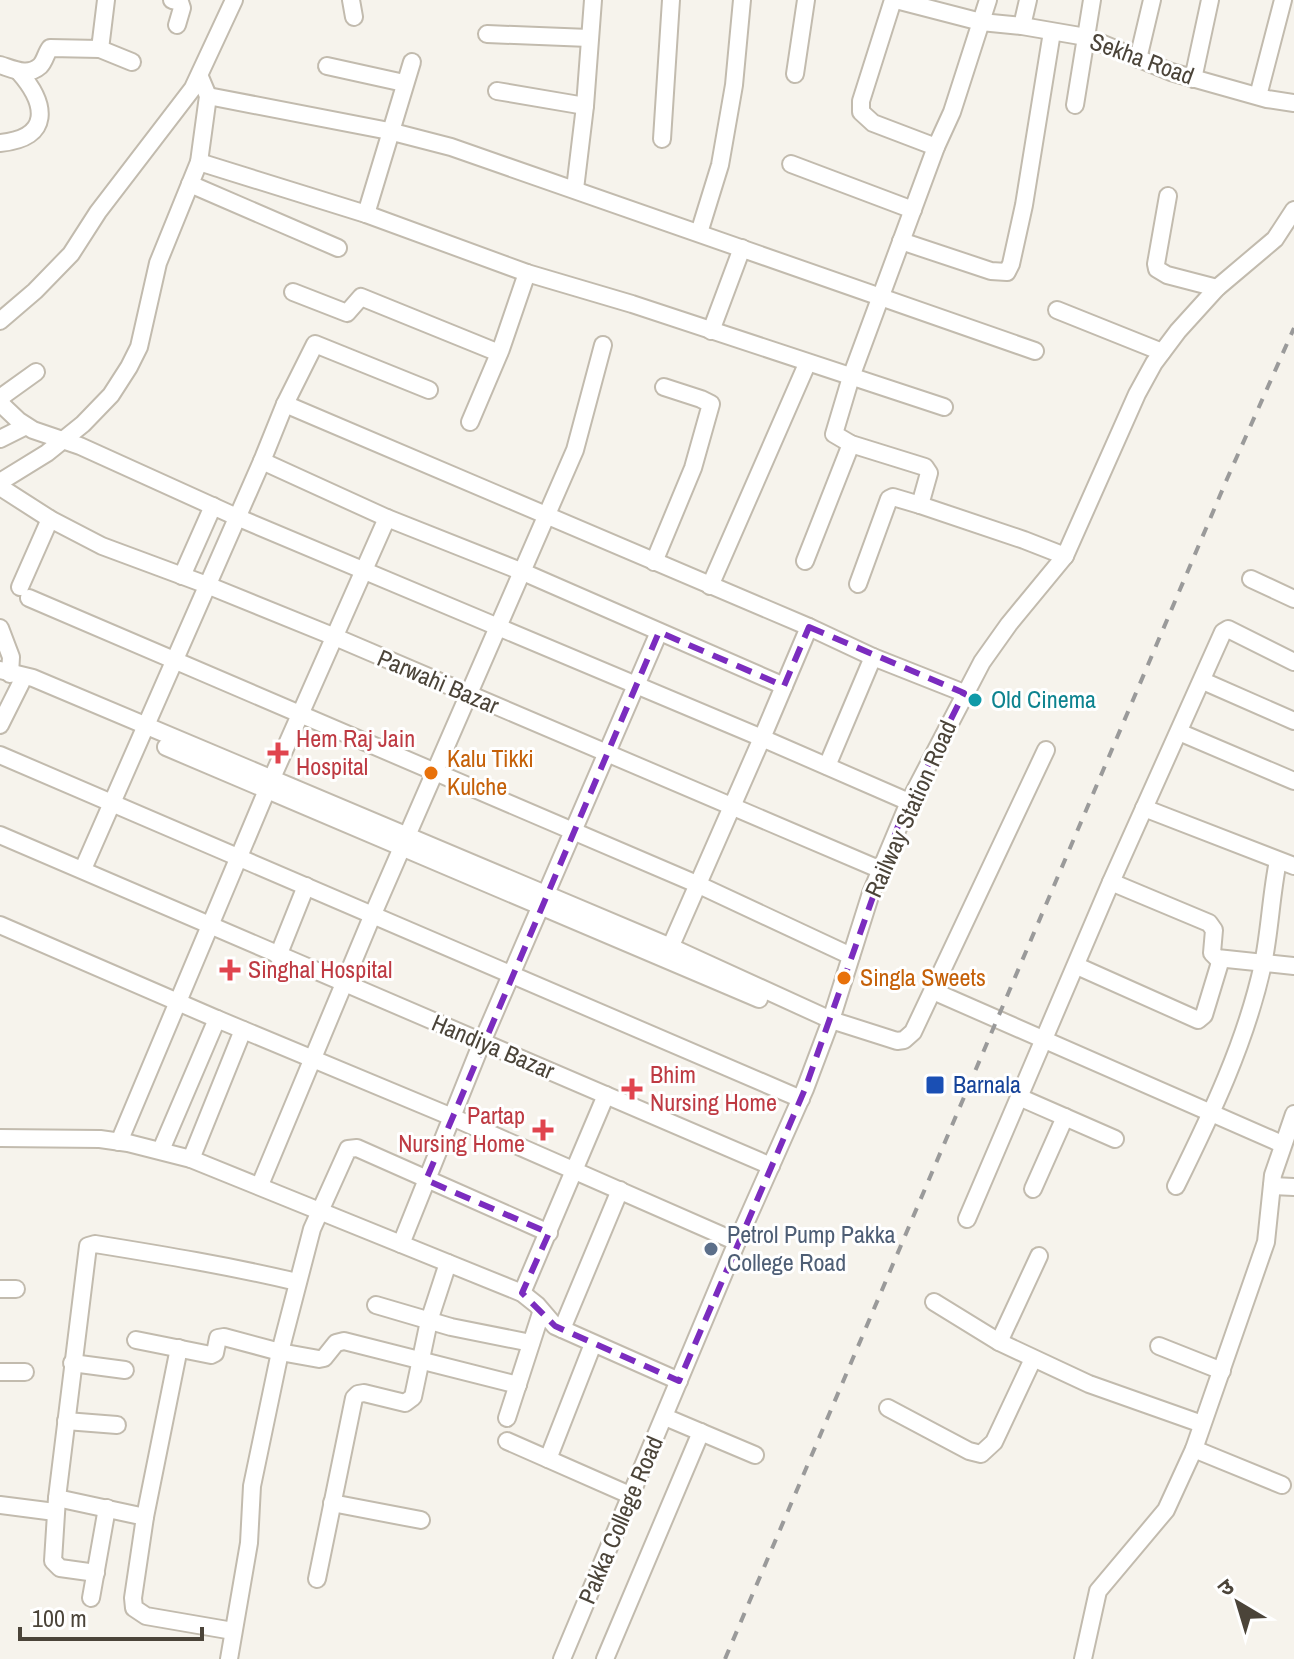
<svg xmlns="http://www.w3.org/2000/svg" width="1294" height="1659" viewBox="0 0 1294 1659" font-family="'Archivo Narrow','Noto Sans Devanagari',sans-serif">
<style>
.lines{fill:none;stroke-linecap:round;stroke-linejoin:round}
.minor-casing{stroke:#c2bbae;stroke-width:20}
.minor{stroke:#fff;stroke-width:16}
.rail{stroke:#9a9a9a;stroke-width:4;stroke-dasharray:10 10;stroke-linecap:butt}
.marked{fill:none;stroke:#7b2cbf;stroke-width:6;stroke-dasharray:16 10;stroke-linejoin:round}
.culture-dot{fill:#0f9aa8;stroke:#fff;stroke-width:3}
.health-dot{fill:#e0444e;stroke:#fff;stroke-width:3}
.food-dot{fill:#e8710a;stroke:#fff;stroke-width:3}
.transit-dot{fill:#1a4fb4;stroke:#fff;stroke-width:3}
.service-dot{fill:#5c6f8a;stroke:#fff;stroke-width:3}
.labels{text-anchor:middle;stroke-width:6;stroke-linejoin:round;paint-order:stroke}
.street-label{font-size:24px;fill:#4b4439;stroke:#fff}
.culture-label{font-size:24px;fill:#0d838f;stroke:#fff;text-anchor:start}
.health-label{font-size:24px;fill:#be3a42;stroke:#fff;text-anchor:start}
.food-label{font-size:24px;fill:#c56008;stroke:#fff;text-anchor:start}
.transit-label{font-size:24px;fill:#164399;stroke:#fff;text-anchor:start}
.service-label{font-size:24px;fill:#4e5e75;stroke:#fff;text-anchor:start}
</style>
<rect width="100%" height="100%" fill="#f6f3ec"/>
<g class="lines">
<!-- minor casing -->
<g class="minor-casing">
<g id="minor">
<path d="M172,0l8,2 2,6 -5,17"/>
<path d="M351,0l3,17"/>
<path d="M893,0l-32,101v11l12,11 63,24"/>
<path d="M896,0l85,22 41,4 64,11 85,35 96,27 27,4"/>
<path d="M988,0l-36,112 -16,35 -85,230 -17,57 17,10 74,23 4,6 -9,32 104,35 41,16"/>
<path d="M1022,26l6,-26"/>
<path d="M487,34l102,4"/>
<path d="M100,49l32,13"/>
<path d="M1138,59l14,-59"/>
<path d="M0,65c13,4 28,12 40,1 5,-5 6,-13 10,-18l50,1 6,-49"/>
<path d="M327,66l77,17"/>
<path d="M795,74l11,-74"/>
<path d="M1193,79l17,-79"/>
<path d="M497,91l88,15"/>
<path d="M208,96l181,35 62,16 584,204"/>
<path d="M1258,96l25,-96"/>
<path d="M1075,105l17,-105"/>
<path d="M662,139l9,-139"/>
<path d="M0,143c52,-5 47,-39 19,-71"/>
<path d="M199,162l167,52 161,59 105,31 312,103"/>
<path d="M791,164l122,46"/>
<path d="M190,184l148,64"/>
<path d="M575,189l10,-83 8,-106"/>
<path d="M1168,196l-12,68 1,5 10,6 50,13"/>
<path d="M366,214l46,-152"/>
<path d="M699,233l21,-68 14,-80 8,-85"/>
<path d="M901,241l90,30 16,1 4,-8 13,-59 28,-173"/>
<path d="M293,292l54,21 14,-16 138,56"/>
<path d="M1057,310l105,42"/>
<path d="M0,321l35,-30 36,-37 27,-42 95,-124 41,-88"/>
<path d="M711,331l31,-83"/>
<path d="M429,390l-114,-46 -30,60 -23,57 125,57 136,54 261,114"/>
<path d="M0,401l4,-6 32,-23"/>
<path d="M0,403l19,18 14,9 47,16 159,72 523,220 47,-111"/>
<path d="M285,404l524,223 64,30"/>
<path d="M470,422l31,-73 26,-76"/>
<path d="M0,439l26,-13"/>
<path d="M0,482l47,-29 36,-29 28,-29 18,-28 10,-20 19,-84 41,-101 9,-66 -8,-19"/>
<path d="M0,487l50,32 52,27 105,39 128,52 546,233"/>
<path d="M805,561l46,-117"/>
<path d="M654,562l39,-94 18,-64 -10,-5 -37,-12"/>
<path d="M182,576l31,-70"/>
<path d="M1251,579l43,20"/>
<path d="M858,584l31,-85 4,-2 27,8"/>
<path d="M710,586l97,-222"/>
<path d="M20,587l30,-68"/>
<path d="M29,598l670,287 152,71"/>
<path d="M0,628l11,29 -1,17"/>
<path d="M0,670l33,8 638,269 160,73 66,21 7,-1 9,-8 133,-282"/>
<path d="M1203,681l91,40"/>
<path d="M0,725l21,-42"/>
<path d="M1179,732l115,49"/>
<path d="M166,747l593,252"/>
<path d="M0,755l801,344"/>
<path d="M827,766l46,-109 91,36"/>
<path d="M1144,808l150,58"/>
<path d="M0,835l771,331"/>
<path d="M83,869l179,-408"/>
<path d="M1111,882l98,41 5,7 -2,23 5,5 77,8"/>
<path d="M0,925l217,94"/>
<path d="M278,956l28,-70"/>
<path d="M666,957l96,-219 147,64"/>
<path d="M1077,966l121,54 6,-5 17,-56"/>
<path d="M933,991l349,153"/>
<path d="M1019,1097l96,42"/>
<path d="M0,1138l100,1 28,4 63,16 331,134 15,12 18,21 124,55"/>
<path d="M119,1142l153,-364 115,-260"/>
<path d="M161,1150l56,-131 235,98 285,125"/>
<path d="M191,1159l52,-129"/>
<path d="M260,1185l113,-271 202,-464 28,-105"/>
<path d="M1176,1186c35,-71 70,-144 87,-222 7,-34 8,-69 15,-103"/>
<path d="M1272,1186l22,1"/>
<path d="M1033,1189l32,-72"/>
<path d="M967,1219l144,-337 112,-250 5,-3 66,33"/>
<path d="M401,1244l81,-202 177,-410"/>
<path d="M0,1289h16"/>
<path d="M522,1293l84,-198"/>
<path d="M934,1302l65,40 90,42 113,40"/>
<path d="M376,1305l75,22 80,16"/>
<path d="M562,1329l58,-139"/>
<path d="M136,1340l75,15 4,-2 3,-15 6,-1 56,15 39,7 5,-1 12,-15 8,-2 174,44"/>
<path d="M999,1342l40,-86"/>
<path d="M1159,1346l63,25"/>
<path d="M179,1348l-34,169 -12,81 1,10 12,8 87,15"/>
<path d="M72,1363l53,7"/>
<path d="M0,1372h25"/>
<path d="M888,1408l81,43 12,3 13,-12 39,-83"/>
<path d="M665,1417l90,38"/>
<path d="M507,1418l34,-105"/>
<path d="M66,1421l51,4"/>
<path d="M507,1441l125,55"/>
<path d="M1194,1449l88,36"/>
<path d="M548,1459l45,-115"/>
<path d="M57,1498l88,19"/>
<path d="M332,1503l89,17"/>
<path d="M0,1505l55,7"/>
<path d="M96,1573l-36,-5 -7,-7 4,-63 31,-252 7,-2c68,11 135,22 202,38"/>
<path d="M317,1579l37,-181 4,-4 6,-1 41,10 8,-6 16,-76 19,-58"/>
<path d="M91,1598l16,-90"/>
<path d="M229,1659l20,-116 3,-57 28,-134 32,-123 36,-80 9,-1 192,85"/>
<path d="M562,1659l175,-417 68,-153 26,-69 40,-127 38,-91 73,-140 27,-38 56,-68 72,-162 17,-31 24,-32 39,-43 58,-49 19,-29"/>
<path d="M605,1659l96,-227"/>
<path d="M1083,1659l15,-68 68,-81 28,-61 72,-207 7,-67 21,-61"/>
</g>
</g>
<!-- minor -->
<use href="#minor" class="minor"/>
<!-- rail -->
<path class="rail" d="M725,1659l502,-1180 67,-151"/>
</g>
<!-- marked area -->
<path class="marked" d="M809,627l155,66 -66,133 -93,263 -126,292 -124,-55 -33,-33 27,-60 -123,-53 233,-548 125,54z"/>
<!-- markers -->
<circle class="culture-dot" cx="975" cy="700" r="8"/>
<g class="health-dot">
<path d="M274 741h8v8h8v8h-8v8h-8v-8h-8v-8h8z"/>
<path d="M226 958h8v8h8v8h-8v8h-8v-8h-8v-8h8z"/>
<path d="M628 1077h8v8h8v8h-8v8h-8v-8h-8v-8h8z"/>
<path d="M539 1118h8v8h8v8h-8v8h-8v-8h-8v-8h8z"/>
</g>
<g class="food-dot">
<circle cx="431" cy="773" r="8"/>
<circle cx="844" cy="978" r="8"/>
</g>
<rect class="transit-dot" x="925" y="1075" width="20" height="20" rx="4"/>
<circle class="service-dot" cx="711" cy="1249" r="8"/>
<g class="labels">
<!-- street labels -->
<g class="street-label">
<text transform="translate(1142 59) rotate(20)" y="8">Sekha Road</text>
<text transform="translate(438 682) rotate(23)" y="8">Parwahi Bazar</text>
<text transform="translate(911 809) rotate(-66)" y="8">Railway Station Road</text>
<text transform="translate(493 1047) rotate(23)" y="8">Handiya Bazar</text>
<text transform="translate(621 1520) rotate(-67)" y="8">Pakka College Road</text>
</g>
<!-- culture labels -->
<g class="culture-label">
<text x="991" y="708">Old Cinema</text>
</g>
<!-- health labels -->
<g class="health-label">
<text x="296" y="747">Hem Raj Jain<tspan x="296" dy="28">Hospital</tspan></text>
<text x="248" y="978">Singhal Hospital</text>
<text x="650" y="1083">Bhim<tspan x="650" dy="28">Nursing Home</tspan></text>
<text x="525" y="1124" text-anchor="end">Partap<tspan x="525" dy="28">Nursing Home</tspan></text>
</g>
<!-- food labels -->
<g class="food-label">
<text x="447" y="767">Kalu Tikki<tspan x="447" dy="28">Kulche</tspan></text>
<text x="860" y="986">Singla Sweets</text>
</g>
<!-- transit labels -->
<g class="transit-label">
<text x="953" y="1093">Barnala</text>
</g>
<!-- service labels -->
<g class="service-label">
<text x="727" y="1243">Petrol Pump Pakka<tspan x="727" dy="28">College Road</tspan></text>
</g>
</g>
<!-- north arrow -->
<g transform="translate(1238 1603) rotate(322)" stroke="#ffffff" stroke-width="6" paint-order="stroke">
<path d="M0-6L14 30L0 20L-14 30Z" fill="#4b4439"/>
<text y="-12" font-size="22" font-weight="bold" text-anchor="middle" fill="#4b4439">उ</text>
</g>
<!-- scale -->
<path d="M20 1627v12h182v-12" fill="none" stroke="#4b4439" stroke-width="4"/>
<text x="32" y="1627" font-size="24" fill="#4b4439" stroke="#ffffff" stroke-width="6" paint-order="stroke">100 m</text>
</svg>
